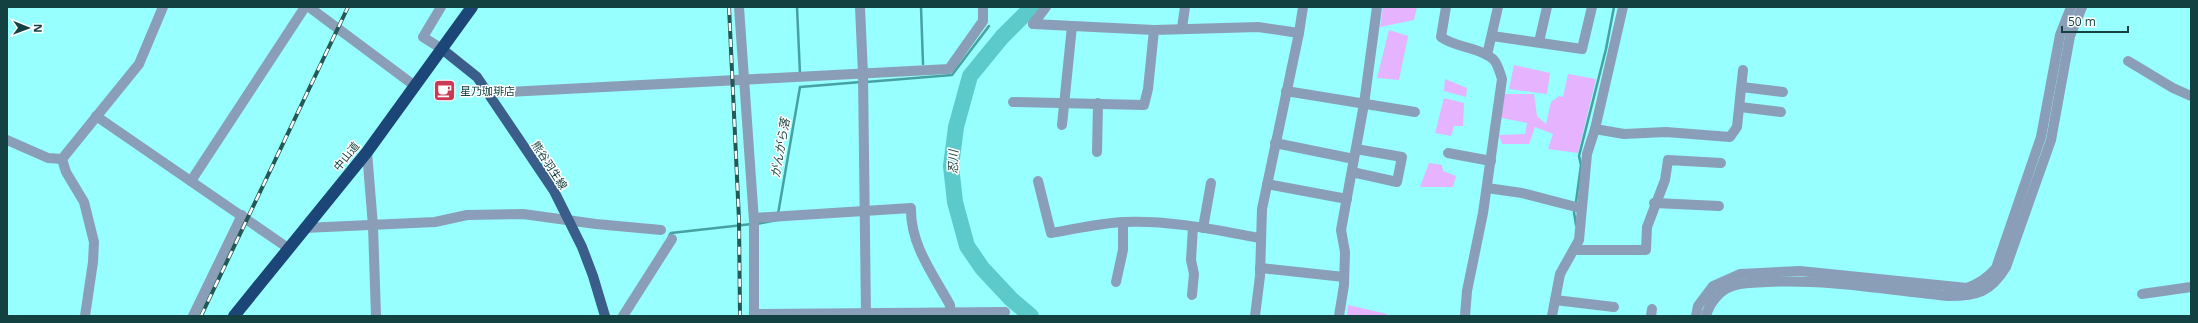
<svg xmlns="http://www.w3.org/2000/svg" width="2198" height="323" font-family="'Open Sans','Noto Sans JP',sans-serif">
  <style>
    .green { fill: #e6b3fe }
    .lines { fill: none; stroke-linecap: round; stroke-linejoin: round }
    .stream { stroke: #46a1a1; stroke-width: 2.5 }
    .river { stroke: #5ccaca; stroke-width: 16 }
    .minor { stroke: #8a9eb7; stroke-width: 10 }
    .major { stroke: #3a5d89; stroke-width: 10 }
    .highway { stroke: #1c4678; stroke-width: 12 }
    .rail-casing { stroke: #235857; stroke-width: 4 }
    .rail { stroke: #fff; stroke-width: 2.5; stroke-dasharray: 8; stroke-linecap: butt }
    .labels { text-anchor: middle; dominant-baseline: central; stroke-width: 3; stroke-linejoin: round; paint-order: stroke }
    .poi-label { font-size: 11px; fill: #134141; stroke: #fff; text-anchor: start }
    .street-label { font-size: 11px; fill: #134141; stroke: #fff }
    .water-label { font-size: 12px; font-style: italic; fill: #274948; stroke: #fff }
  </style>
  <rect width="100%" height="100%" fill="#97fffe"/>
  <g class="green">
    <path d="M1383,7H1417L1414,20L1380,27Z"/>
    <path d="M1389,30L1408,36L1399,80L1377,78Z"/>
    <path d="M1514,65L1550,73L1547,94L1509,89Z"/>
    <path d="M1568,74L1596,79L1578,153L1548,149L1553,134L1535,127L1529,144H1502L1499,135L1525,134L1527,123L1502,118L1500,94H1534L1537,116L1546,124L1551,102L1559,96L1563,97Z"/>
    <path d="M1445,79L1467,88L1466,97L1444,91Z"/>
    <path d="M1444,98L1464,103L1463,126H1454L1451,136L1435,133Z"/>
    <path d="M1429,163L1442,165L1443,171L1456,176L1453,187H1420Z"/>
    <path d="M1348,305L1387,314V316H1347Z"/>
  </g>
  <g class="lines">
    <g class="stream">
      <path d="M797,7L800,74"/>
      <path d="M921,7L923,64"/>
      <path d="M1002,36V37"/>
      <path d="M866,82L952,75L989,26"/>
      <path d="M1576,202L1581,165L1579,156L1606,49L1614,7"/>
      <path d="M1574,212L1576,225"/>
      <path d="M778,214L800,87L861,82"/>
      <path d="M757,224L777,220"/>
      <path d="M669,236L671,233L752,224"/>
    </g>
    <path class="river" d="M1031,316L1011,299L982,268L967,246L955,202L951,166L956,127L970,76L1002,37L1032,7"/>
    <g class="minor">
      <path d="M309,7L415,86"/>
      <path d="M441,7L423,37L442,49"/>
      <path d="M739,7L754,221V316"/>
      <path d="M860,7L863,74L866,316"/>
      <path d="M1446,7L1441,37C1456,48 1479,47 1493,59C1498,64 1500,73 1502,79L1483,213L1467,291L1465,316"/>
      <path d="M1033,24L1154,30"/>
      <path d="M1033,24L1046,7"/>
      <path d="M1182,28L1185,7"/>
      <path d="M1492,36L1582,49L1592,7"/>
      <path d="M1539,42L1547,7"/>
      <path d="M1487,55L1498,7"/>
      <path d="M2128,61L2173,88L2191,96"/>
      <path d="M1742,87L1783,92"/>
      <path d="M1286,91L1415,112"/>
      <path d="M488,93L949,69L983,21V7"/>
      <path d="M1013,102L1144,105L1148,89L1154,30L1258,27L1299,33"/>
      <path d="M1740,107L1781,112"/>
      <path d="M96,116L288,248"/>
      <path d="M1062,125L1072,26"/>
      <path d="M1595,129L1624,134L1666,132L1730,137L1737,127L1743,70"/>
      <path d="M7,140L48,158L62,159"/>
      <path d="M1275,143L1354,159"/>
      <path d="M367,152L373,226L376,316"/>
      <path d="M1097,152L1098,103"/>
      <path d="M1448,153L1491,161"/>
      <path d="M62,159L139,64L163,7"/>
      <path d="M62,159L66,172L84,202L94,242L93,262L85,316"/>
      <path d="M1352,172L1397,182L1402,157L1356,149"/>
      <path d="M191,181L305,7"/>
      <path d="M1038,181L1051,233C1075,229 1100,223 1124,222C1170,220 1216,230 1260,238"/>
      <path d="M1267,184L1347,199"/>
      <path d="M1487,188L1522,193L1580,208"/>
      <path d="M1654,203L1719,206"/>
      <path d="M754,218L911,208C910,244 933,274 950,305L951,316"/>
      <path d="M304,228L435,222L467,215L523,214L596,224L661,230"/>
      <path d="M1203,228L1211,183"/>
      <path d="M1574,250H1646L1647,227L1665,180L1668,160L1721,163"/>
      <path d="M1260,268L1344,277"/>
      <path d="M1116,282L1123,250V222"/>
      <path d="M2142,294L2191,287"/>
      <path d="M1192,295L1194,274L1191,260L1193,227"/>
      <path d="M1555,300L1614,307"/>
      <path d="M754,314L1005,312"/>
      <path d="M193,316L242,215"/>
      <path d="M623,316L672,239"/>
      <path d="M1255,316L1260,276L1262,209L1299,33L1303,7"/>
      <path d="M1339,316L1344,285L1345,252L1341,230L1364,104L1377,7"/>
      <path d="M1552,316L1560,274L1579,240L1587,154L1595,129L1623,7"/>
      <path d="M1651,316L1652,309"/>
      <path d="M1696,316L1698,306L1713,286L1740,274L1800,271L1967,288C1980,283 1987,278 1996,268L2041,137L2060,35L2071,7"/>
      <path d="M1706,316C1709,304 1719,291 1730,287C1741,282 1755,283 1767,282C1827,279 1889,290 1949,296C1977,296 1991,292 2006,267L2051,140L2070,36L2082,7"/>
    </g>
    <path class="major" d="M442,49L477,77L554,191L582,247L593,276L605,316"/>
    <path class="highway" d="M234,316L367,152L472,7"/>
    <defs>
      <g id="rail">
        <path d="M729,7L739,220L740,316"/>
        <path d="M201,316L348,7"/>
      </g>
    </defs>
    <use href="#rail" class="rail-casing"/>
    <use href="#rail" class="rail"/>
  </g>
  <defs>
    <symbol id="cafe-square" viewBox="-11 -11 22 22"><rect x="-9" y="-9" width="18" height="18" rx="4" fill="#ca3a54" stroke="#fff"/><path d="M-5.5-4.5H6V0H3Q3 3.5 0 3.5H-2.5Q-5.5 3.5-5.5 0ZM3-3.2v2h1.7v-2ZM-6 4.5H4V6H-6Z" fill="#fff"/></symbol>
  </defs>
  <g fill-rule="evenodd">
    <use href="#cafe-square" x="432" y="78" width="25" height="25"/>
  </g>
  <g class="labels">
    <g class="poi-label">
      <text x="460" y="90">星乃珈琲店</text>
    </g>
    <g class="street-label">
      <text transform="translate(346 156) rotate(-51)">中山道</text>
      <text transform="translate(550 165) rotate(57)">熊谷羽生線</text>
    </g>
    <g class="water-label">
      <text transform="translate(780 148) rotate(-80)">がんがら落</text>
      <text transform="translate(953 162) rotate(-89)">忍川</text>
    </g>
  </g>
  <rect width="2198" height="323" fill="none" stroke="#134141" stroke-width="16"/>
  <g transform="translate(28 28) rotate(91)" stroke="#ffffff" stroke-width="3" paint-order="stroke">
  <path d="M0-3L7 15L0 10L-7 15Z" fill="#134141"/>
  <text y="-6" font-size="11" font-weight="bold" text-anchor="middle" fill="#134141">N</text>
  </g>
  <path d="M2062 26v6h66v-6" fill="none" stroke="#134141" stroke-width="2"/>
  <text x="2068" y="26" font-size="12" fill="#134141" stroke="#ffffff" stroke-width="3" paint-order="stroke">50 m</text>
</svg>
